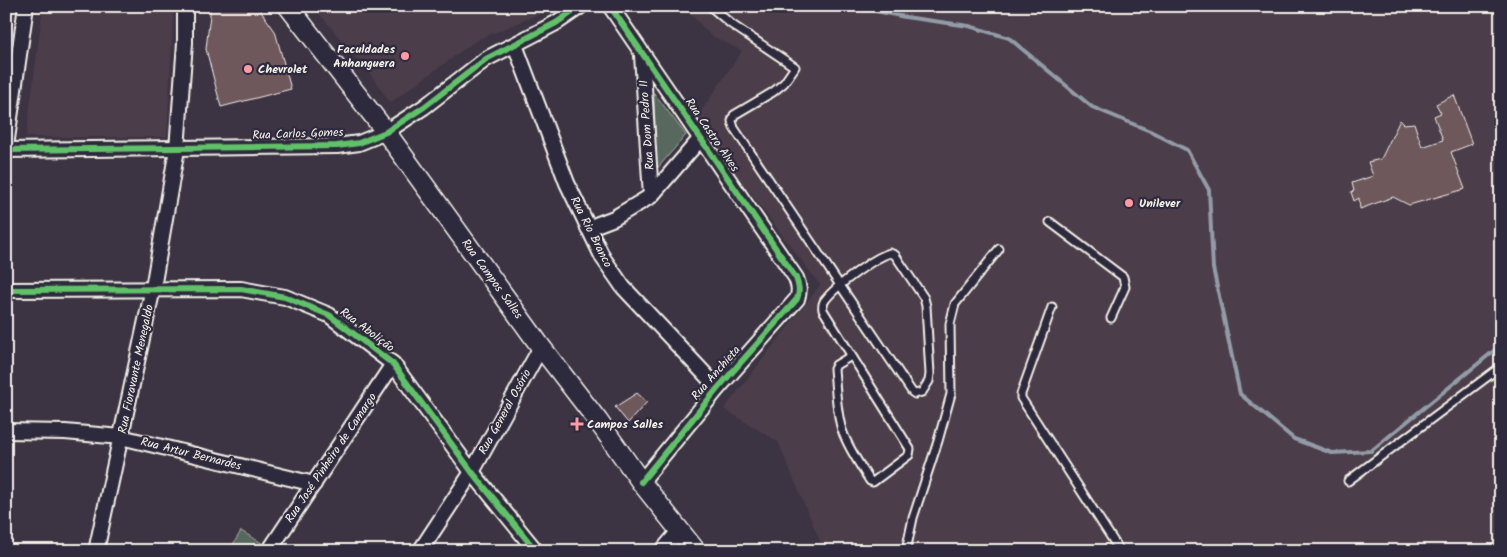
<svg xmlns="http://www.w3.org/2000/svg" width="1507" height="557" font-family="Kalam,sans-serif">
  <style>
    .built { fill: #4b3e4a }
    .green { fill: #58675e; stroke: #a6aca3 }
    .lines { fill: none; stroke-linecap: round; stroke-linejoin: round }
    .stream { stroke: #929ca7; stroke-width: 4 }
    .building { fill: #6e595c; stroke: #f4f1e8 }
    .service-casing { stroke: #f4f1e8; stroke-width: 11 }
    .minor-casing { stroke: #f4f1e8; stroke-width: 18 }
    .secondary-casing { stroke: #f4f1e8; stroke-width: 22 }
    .service { stroke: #2f2a3d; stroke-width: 7 }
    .minor { stroke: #2f2a3d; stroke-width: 14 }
    .secondary { stroke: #2f2a3d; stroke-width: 19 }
    .cycleway-casing { stroke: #2f2a3d; stroke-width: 9 }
    .cycleway { stroke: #61c268; stroke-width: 6 }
    .poi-dot { fill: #ff9aa2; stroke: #2f2a3d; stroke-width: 2 }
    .labels { text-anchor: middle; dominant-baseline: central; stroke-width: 4.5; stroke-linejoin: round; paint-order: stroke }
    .poi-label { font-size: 12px; font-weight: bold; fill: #f4f1e8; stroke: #2f2a3d; text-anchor: start }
    .street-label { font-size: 12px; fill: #f4f1e8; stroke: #2f2a3d }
  </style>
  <rect width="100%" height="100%" fill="#3c3343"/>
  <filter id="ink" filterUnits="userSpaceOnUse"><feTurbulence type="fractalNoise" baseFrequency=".02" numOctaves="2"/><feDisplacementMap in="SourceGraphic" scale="10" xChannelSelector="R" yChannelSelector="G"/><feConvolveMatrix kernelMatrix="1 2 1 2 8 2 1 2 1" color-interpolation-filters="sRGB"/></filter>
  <g filter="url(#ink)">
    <g class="built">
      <path d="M43,6H174L167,137H26Z"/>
      <path d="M313,6H561L532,17L477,40L390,103L373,78Z"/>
      <path d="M683,6H1501V551H824L778,442L724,409L820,285L695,120L742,51L710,35Z"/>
    </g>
    <g class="green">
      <path d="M654,93L686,135L656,170Z"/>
      <path d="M241,531L262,543L257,551H229Z"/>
    </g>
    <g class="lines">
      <path class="stream" d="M852,6L905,17L969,26L1009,38L1092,107L1150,131L1187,150L1209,190L1213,268L1240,394L1294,439L1332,453L1371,451L1501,345"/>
    </g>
    <g class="building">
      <path d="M211,6H257L275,31L291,89L221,107L206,49Z"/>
      <path d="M1454,95L1472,144L1451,152L1465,189L1409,205L1393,197L1360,209L1359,198L1354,201L1351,192L1354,191L1352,183L1373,176L1368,162L1381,159L1400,120L1404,124L1414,123L1422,147L1443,140L1434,116L1441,113L1436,104Z"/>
      <path d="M637,393L647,402L628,423L615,407Z"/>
    </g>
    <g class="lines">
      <defs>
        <g id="service">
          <path d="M710,6L731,24L795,67L784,83L773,92L734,115L732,121L734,128L912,392L915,394L922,392L929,381L930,374L926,306L924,298L895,255L890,253C875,257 836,286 826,299C823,302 822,305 823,310L910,449L909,455L873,482L870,481C860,465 848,448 842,430C836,411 836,389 834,369L836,365L851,356"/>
          <path d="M1050,222L1123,277L1125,287L1111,318"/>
          <path d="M1052,307L1021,394V398L1120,551"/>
          <path d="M1348,481L1499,368"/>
          <path d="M906,551L913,518L938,441L951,394L950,324L955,304L999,249"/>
        </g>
        <g id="minor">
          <path d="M610,6L796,278C799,286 800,291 797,299L718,388L641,482"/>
          <path d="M515,45L567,183L603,258L623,287L718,388"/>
          <path d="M642,55L651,196"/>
          <path d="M6,146L26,6"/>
          <path d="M6,150L337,146L359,143L386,132L424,107L486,59L556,23L581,6"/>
          <path d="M588,228L614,218L651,196L701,138"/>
          <path d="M6,290L241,289L285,297L329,315L393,364L472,472L536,551"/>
          <path d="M6,431L65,432L121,437L314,484"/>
          <path d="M96,551L153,288L177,149L185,43V6"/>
          <path d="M269,551L393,364"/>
          <path d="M420,551L472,472L541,347"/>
          <path d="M662,551L679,531"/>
        </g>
        <path id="secondary" d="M288,6L386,132L541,347L598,421L641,482L696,551"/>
      </defs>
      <use href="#service" class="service-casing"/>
      <use href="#minor" class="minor-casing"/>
      <use href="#secondary" class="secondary-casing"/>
      <use href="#service" class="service"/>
      <use href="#minor" class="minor"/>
      <use href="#secondary" class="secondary"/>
      <defs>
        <g id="cycleway">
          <path d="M610,6L796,278C799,286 800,291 797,299L718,388L641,482"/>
          <path d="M6,150L337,146L359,143L386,132L424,107L486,59L556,23L581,6"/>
          <path d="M6,290L241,289L285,297L329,315L393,364L472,472L536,551"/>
        </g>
      </defs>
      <use href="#cycleway" class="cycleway-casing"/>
      <use href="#cycleway" class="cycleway"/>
    </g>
  </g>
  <g class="poi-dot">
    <circle cx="405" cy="56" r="5"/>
    <circle cx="248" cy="69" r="5"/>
    <circle cx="1129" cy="203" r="5"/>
    <path d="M574.5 416.5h5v5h5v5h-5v5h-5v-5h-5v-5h5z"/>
  </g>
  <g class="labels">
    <g class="poi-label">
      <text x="395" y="49" text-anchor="end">Faculdades<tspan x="395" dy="14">Anhanguera</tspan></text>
      <text x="258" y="69">Chevrolet</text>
      <text x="1139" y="203">Unilever</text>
      <text x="587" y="424">Campos Salles</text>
    </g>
    <g class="street-label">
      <text transform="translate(647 125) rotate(-94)">Rua Dom Pedro II</text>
      <text transform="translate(298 134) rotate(-2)">Rua Carlos Gomes</text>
      <text transform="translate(712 135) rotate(56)">Rua Castro Alves</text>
      <text transform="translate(591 232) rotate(63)">Rua Rio Branco</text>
      <text transform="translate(492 279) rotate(54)">Rua Campos Salles</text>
      <text transform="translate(367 330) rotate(37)">Rua Abolição</text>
      <text transform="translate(136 369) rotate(-78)">Rua Fioravante Menegaldo</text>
      <text transform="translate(716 373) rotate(-49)">Rua Anchieta</text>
      <text transform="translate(505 412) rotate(-61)">Rua General Osório</text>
      <text transform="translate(191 454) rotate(14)">Rua Artur Bernardes</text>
      <text transform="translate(331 458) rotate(-56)">Rua José Pinheiro de Camargo</text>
    </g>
  </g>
  <rect width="1507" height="557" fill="none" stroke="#2f2a3d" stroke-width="25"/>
  <rect x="12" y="12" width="1482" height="532" fill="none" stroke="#f4f1e8" stroke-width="2" filter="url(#ink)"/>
</svg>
